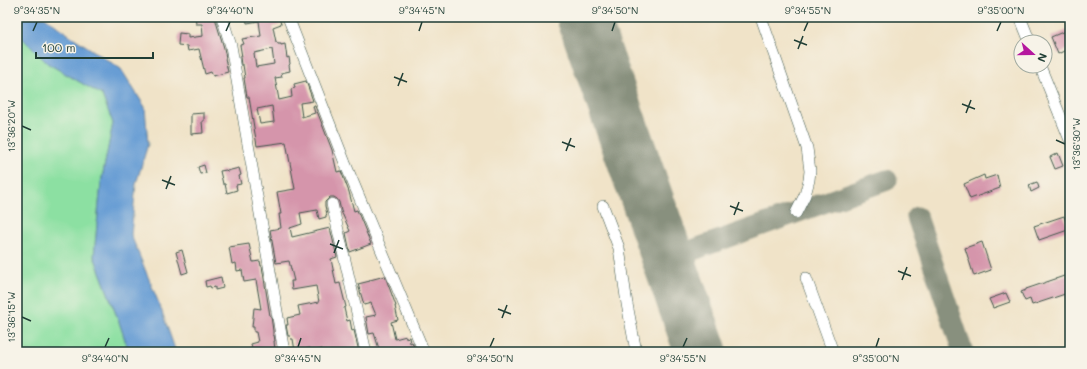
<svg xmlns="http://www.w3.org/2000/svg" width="1087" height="369" font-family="Mali,sans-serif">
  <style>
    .green { fill: #8ce0a2; stroke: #568e6b }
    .water { fill: #689dd4; stroke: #446d84 }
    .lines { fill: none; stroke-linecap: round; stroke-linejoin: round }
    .taxiway { stroke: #88907e; stroke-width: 21 }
    .runway { stroke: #88907e; stroke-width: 53 }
    .building { fill: #d595ab; fill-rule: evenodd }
    .minor-casing { stroke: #3e564a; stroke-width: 12 }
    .minor { stroke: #fff; stroke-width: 11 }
    .ticks { fill: none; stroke: #1f3d34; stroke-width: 1.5 }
    .neatline { fill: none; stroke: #1f3d34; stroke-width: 1.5 }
    .ticks-label { font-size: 10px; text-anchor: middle; fill: #1f3d34 }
  </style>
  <rect width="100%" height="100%" fill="#f7f3e8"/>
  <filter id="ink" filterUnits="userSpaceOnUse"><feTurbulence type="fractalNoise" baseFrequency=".025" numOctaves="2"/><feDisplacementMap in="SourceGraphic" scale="8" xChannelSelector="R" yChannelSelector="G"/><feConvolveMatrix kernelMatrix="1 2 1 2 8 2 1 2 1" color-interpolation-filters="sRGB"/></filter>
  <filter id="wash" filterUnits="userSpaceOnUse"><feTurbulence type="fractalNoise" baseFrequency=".012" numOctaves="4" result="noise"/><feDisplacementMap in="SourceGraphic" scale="16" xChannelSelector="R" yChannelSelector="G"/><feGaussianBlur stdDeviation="0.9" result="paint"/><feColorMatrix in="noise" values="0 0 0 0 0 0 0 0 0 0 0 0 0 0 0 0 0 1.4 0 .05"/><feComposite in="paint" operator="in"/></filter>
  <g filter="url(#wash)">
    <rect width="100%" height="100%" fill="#f0e3c8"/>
    <path class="green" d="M17,33L47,63L102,95L113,123L101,183L94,256L119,322L129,352H17Z"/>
    <path class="water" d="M17,17H45L62,30L121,69L145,107L148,144L136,184L131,235L160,306L176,352H129L119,322L94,256L101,183L113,123L102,95L47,63L17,33Z"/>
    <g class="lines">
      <g class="taxiway">
        <path d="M917,217L963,352"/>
        <path d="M668,259L887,180"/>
      </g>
      <path class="runway" d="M583,17L701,352"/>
    </g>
    <g id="blocks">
      <g class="building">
        <path d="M195,17H215L217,25L224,48L226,58H225L228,72L213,76L211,72L205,74L199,49L188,51L187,46L178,45L179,33L188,34V38L203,36L202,24H196Z"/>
        <path d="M246,17H279L281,24L273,27L276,42H277L278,44H281V45L285,44L287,58L289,57L290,64L289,65L290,71L281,73L282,77L275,78L279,100L292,97L291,89L295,88L294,84L306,81L313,101L300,103L302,117L315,113L313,106H315L332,150L337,172L341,171L349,192L354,211L357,210L371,244L350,252L346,233L350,231L341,211L339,202L337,199L334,197H330L325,202V206L327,214L326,215V217L319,219L317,210L300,213L302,224L290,228L292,237L330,228L337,257L331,259L336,284L340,283L346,307L344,308L347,321L350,320L352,331L354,330L359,352H322V349L311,352L310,348L295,351L293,339H291L290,336H288L286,325H288L287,318L300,315L298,306L319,302L316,286L292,290L291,281H294L289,261L276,263L270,230L281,228L279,214H281L277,192L295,189L286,142L257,146L249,97H247L244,78H245L243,65H241L240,57H242L240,45L244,44L242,39L261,36L259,21L247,23ZM272,49L274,64L256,67L254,53ZM272,106L274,122L260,124L257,109Z"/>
        <path d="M1070,29V48L1058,54L1051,37Z"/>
        <path d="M204,113V121H202L203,133L191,134V114Z"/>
        <path d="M1058,153L1063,166L1055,169L1050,157Z"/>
        <path d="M204,165L206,173L200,174L198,167Z"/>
        <path d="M239,168L241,175L239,176L241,184L236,185L237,190L227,193L225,184H223L220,171L226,170L227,171Z"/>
        <path d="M984,175L985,179L997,175L1000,188L970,199L964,184Z"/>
        <path d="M1037,182L1039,188L1031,192L1029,185Z"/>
        <path d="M1064,216L1068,230L1039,240L1034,226Z"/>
        <path d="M982,242L991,270L974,276L965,248Z"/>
        <path d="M249,244L253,262L260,261L261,266H262L270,316H271L273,331V335H274L275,341H274L275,350L261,352H253L251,344L258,342L256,332H254V327H252L254,308L261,309L256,280L244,282L242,270L237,271L236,263L232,264L229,247Z"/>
        <path d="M182,250L188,272L182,274L176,252Z"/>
        <path d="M1070,274V307H1069L1065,294L1032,305L1030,299L1025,301L1021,292L1026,290V289Z"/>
        <path d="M385,276L396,306H395L398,320L391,322L395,339L406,336V338L409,337L410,343L412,342L416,352H395V349L380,352L374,333L369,334L366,317L376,315L371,303L364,305L358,284L370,281V280Z"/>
        <path d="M221,277L223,288L215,290V287L211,288L210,286L206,287L205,281Z"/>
        <path d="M1006,293L1010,302L993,308L989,299Z"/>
      </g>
    </g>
  </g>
  <g filter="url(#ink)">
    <use href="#blocks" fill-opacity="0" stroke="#3e564a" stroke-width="1"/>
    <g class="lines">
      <defs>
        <g id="minor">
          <path d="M222,17L231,46L284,352"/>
          <path d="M288,17L345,163L424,352"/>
          <path d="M761,17L807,148L810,171L809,180L805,195L796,213"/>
          <path d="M1020,17L1030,42"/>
          <path d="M1040,66L1070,140"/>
          <path d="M332,204L366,352"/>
          <path d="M603,206L619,248L627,304L635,346L637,352"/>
          <path d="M806,278L833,352"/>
        </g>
      </defs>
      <use href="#minor" class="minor-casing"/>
      <use href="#minor" class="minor"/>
    </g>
  </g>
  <path class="ticks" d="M33,31L37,22M226,31L230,22M419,31L422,22M612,31L615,22M804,31L808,22M997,31L1001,22M794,40L807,45M798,49L803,36M394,77L407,82M398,86L403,73M962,104L975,109M966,113L971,100M22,126L31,130M1056,140L1065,144M562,142L575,147M566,151L571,138M162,180L175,185M166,189L171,176M730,206L743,211M734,215L739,202M330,244L343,249M334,253L339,240M898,271L911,276M902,280L907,267M498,309L511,314M22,317L31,321M502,318L507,305M105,347L109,338M298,347L301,338M490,347L494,338M683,347L687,338M876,347L879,338"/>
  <rect width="1087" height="369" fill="none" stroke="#f7f3e8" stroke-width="44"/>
  <g transform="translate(1033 54) rotate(111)"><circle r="19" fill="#f7f3e8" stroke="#a1aaa0"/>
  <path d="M0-3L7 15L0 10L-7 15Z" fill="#b5179e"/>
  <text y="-6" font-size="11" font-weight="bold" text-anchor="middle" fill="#1f3d34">N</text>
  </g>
  <path d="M36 52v6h117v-6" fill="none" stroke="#1f3d34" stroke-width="2"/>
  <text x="42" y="52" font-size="12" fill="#1f3d34" stroke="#f7f3e8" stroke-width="3" paint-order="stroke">100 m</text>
  <rect x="22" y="22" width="1043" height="325" class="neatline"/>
  <g class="ticks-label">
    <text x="37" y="14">9°34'35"N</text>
    <text x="230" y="14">9°34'40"N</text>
    <text x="422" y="14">9°34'45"N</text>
    <text x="615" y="14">9°34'50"N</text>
    <text x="808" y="14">9°34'55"N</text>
    <text x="1001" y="14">9°35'00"N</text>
    <text transform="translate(11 126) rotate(-90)" y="4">13°36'20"W</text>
    <text transform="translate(1076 144) rotate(-90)" y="4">13°36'30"W</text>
    <text transform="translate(11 317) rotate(-90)" y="4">13°36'15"W</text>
    <text x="105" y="362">9°34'40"N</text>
    <text x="298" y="362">9°34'45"N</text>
    <text x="490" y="362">9°34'50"N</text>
    <text x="683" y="362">9°34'55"N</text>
    <text x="876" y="362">9°35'00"N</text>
  </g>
</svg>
